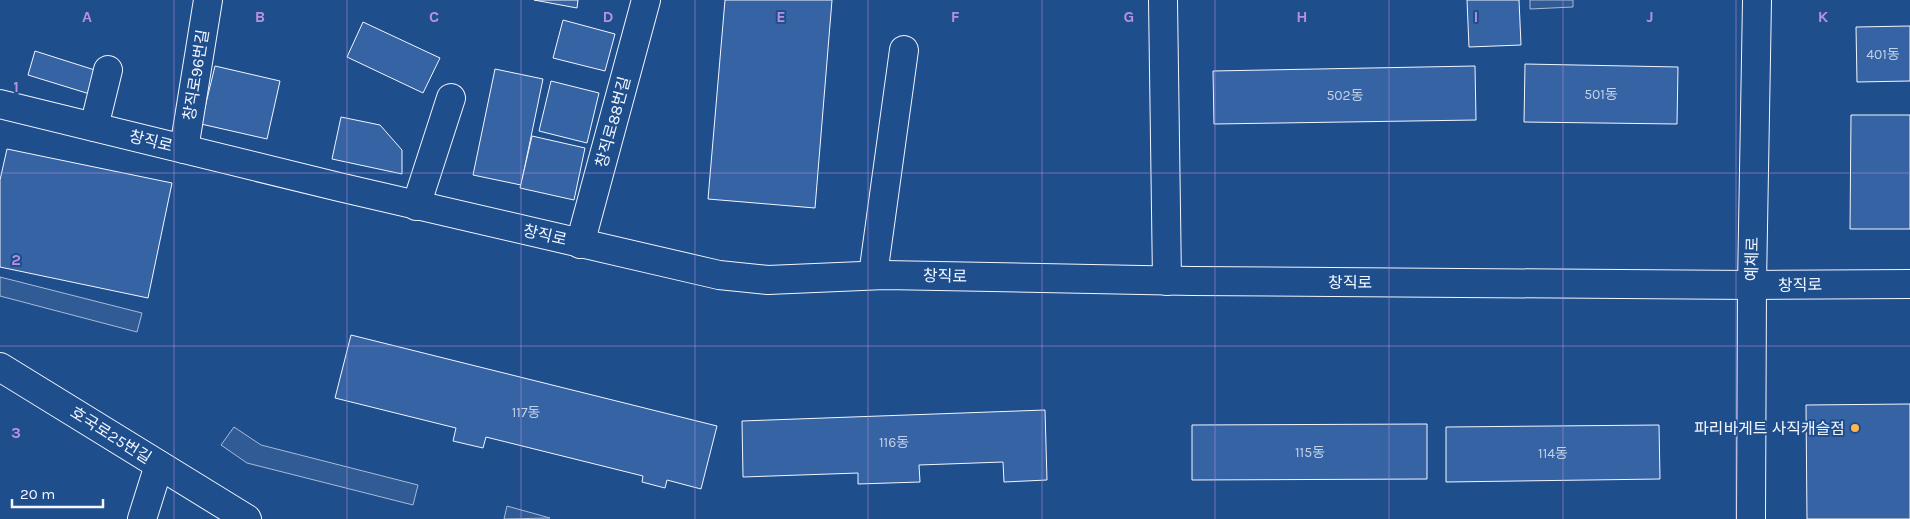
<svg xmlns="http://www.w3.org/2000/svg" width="1910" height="519" font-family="Karla,'Noto Sans KR',sans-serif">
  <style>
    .parking { fill: #305b95; stroke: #a8bbd7 }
    .building { fill: #3563a3; stroke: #f2f6ff }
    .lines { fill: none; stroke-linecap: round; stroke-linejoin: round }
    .minor-casing { stroke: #f2f6ff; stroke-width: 30 }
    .minor { stroke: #1f4e8c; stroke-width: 28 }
    .grid { fill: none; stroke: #b691df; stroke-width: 1; stroke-opacity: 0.55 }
    .poi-dot { fill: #ffb74d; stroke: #1f4e8c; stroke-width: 2 }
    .labels { text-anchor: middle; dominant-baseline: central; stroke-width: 4; stroke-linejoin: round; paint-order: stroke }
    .number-label { font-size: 14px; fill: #c3d1e8 }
    .street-label { font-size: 16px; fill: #f2f6ff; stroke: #1f4e8c }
    .poi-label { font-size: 16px; fill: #f2f6ff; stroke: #1f4e8c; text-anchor: end }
    .grid-label { font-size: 16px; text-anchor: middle; font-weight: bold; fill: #b691df; stroke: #1f4e8c; stroke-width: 4; stroke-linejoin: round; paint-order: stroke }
  </style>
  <rect width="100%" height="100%" fill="#1f4e8c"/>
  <g class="parking">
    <path d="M1530,0H1573V7L1530,9Z"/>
    <path d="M0,277L142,313L137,332L0,296Z"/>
    <path d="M234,427L261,445L418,485L413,505L247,463L221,445Z"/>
    <path d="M507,506L550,518L504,519Z"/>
  </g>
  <g class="building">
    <path d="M534,0H578L577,8Z"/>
    <path d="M725,0H832L815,208L708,199Z"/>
    <path d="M1467,0H1519L1521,45L1469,47Z"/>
    <path d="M563,20L615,34L605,71L553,58Z"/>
    <path d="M363,22L440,58L423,93L347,57Z"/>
    <path d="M1910,26V81L1857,82L1856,27Z"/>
    <path d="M35,51L101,72L93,95L28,75Z"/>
    <path d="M1525,64L1678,67L1677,124L1524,122Z"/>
    <path d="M215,66L280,81L267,139L201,124Z"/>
    <path d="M1475,66L1476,120L1214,124L1213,71Z"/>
    <path d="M495,69L543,79L521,185L473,175Z"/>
    <path d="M551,81L599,93L587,143L539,131Z"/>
    <path d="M1851,115H1910V229H1850Z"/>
    <path d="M341,117L380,125L402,150V174L332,159Z"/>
    <path d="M532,136L585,148L574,200L520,188Z"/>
    <path d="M7,149L172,183L148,298L0,267V180Z"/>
    <path d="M351,335L717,426L701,489L667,480L665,488L642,482L643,476L486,437L483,448L453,441L456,428L335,398Z"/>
    <path d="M1910,404V519H1807L1806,405Z"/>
    <path d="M1045,410L1047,480L1004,482L1003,462L919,465L920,482L858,484V473L743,477L742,421Z"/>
    <path d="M1427,424V479L1192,480V425Z"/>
    <path d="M1659,425L1660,479L1446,482V427Z"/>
  </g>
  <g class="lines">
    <defs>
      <g id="minor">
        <path d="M1163,0L1167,281"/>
        <path d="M0,104L339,187L719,275L768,280L885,275L1192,281L1752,285L1910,284"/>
        <path d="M94,127L108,70"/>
        <path d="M184,149L208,0"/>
        <path d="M416,206L451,98"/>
        <path d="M580,244L646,0"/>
        <path d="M873,275L904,50"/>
        <path d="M0,367L247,519"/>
        <path d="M142,519L159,465"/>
        <path d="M1751,519L1752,285L1757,0"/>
      </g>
    </defs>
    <use href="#minor" class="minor-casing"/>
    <use href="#minor" class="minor"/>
  </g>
  <path class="grid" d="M174,0V519M347,0V519M521,0V519M695,0V519M868,0V519M1042,0V519M1215,0V519M1389,0V519M1563,0V519M1736,0V519M0,173H1910M0,346H1910"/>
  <circle class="poi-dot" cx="1855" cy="428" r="5"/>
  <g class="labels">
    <g class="number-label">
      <text x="1883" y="54">401동</text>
      <text x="1601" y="94">501동</text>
      <text x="1345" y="95">502동</text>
      <text x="526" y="412">117동</text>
      <text x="894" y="442">116동</text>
      <text x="1310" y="452">115동</text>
      <text x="1553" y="453">114동</text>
    </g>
    <g class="street-label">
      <text transform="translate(196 75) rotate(-81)">창직로96번길</text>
      <text transform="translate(613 122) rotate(-75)">창직로88번길</text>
      <text transform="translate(151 141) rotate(14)">창직로</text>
      <text transform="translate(545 235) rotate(13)">창직로</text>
      <text transform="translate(1752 259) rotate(-89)">예체로</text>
      <text transform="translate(945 276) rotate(1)">창직로</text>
      <text x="1350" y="282">창직로</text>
      <text transform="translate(1800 285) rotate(-1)">창직로</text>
      <text transform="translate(111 435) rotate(32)">호국로25번길</text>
    </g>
    <g class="poi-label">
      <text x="1845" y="428">파리바게트 사직캐슬점</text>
    </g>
  </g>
  <g class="grid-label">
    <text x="87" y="22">A</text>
    <text x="260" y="22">B</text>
    <text x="434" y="22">C</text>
    <text x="608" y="22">D</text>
    <text x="781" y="22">E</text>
    <text x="955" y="22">F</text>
    <text x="1129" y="22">G</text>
    <text x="1302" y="22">H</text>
    <text x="1476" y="22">I</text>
    <text x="1650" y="22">J</text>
    <text x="1823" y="22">K</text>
    <text x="16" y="92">1</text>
    <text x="16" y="265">2</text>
    <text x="16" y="438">3</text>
  </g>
  <path d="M12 499v8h91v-8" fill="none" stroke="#f2f6ff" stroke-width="2.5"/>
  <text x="20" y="499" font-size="15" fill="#f2f6ff" stroke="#1f4e8c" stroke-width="4" paint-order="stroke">20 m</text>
</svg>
